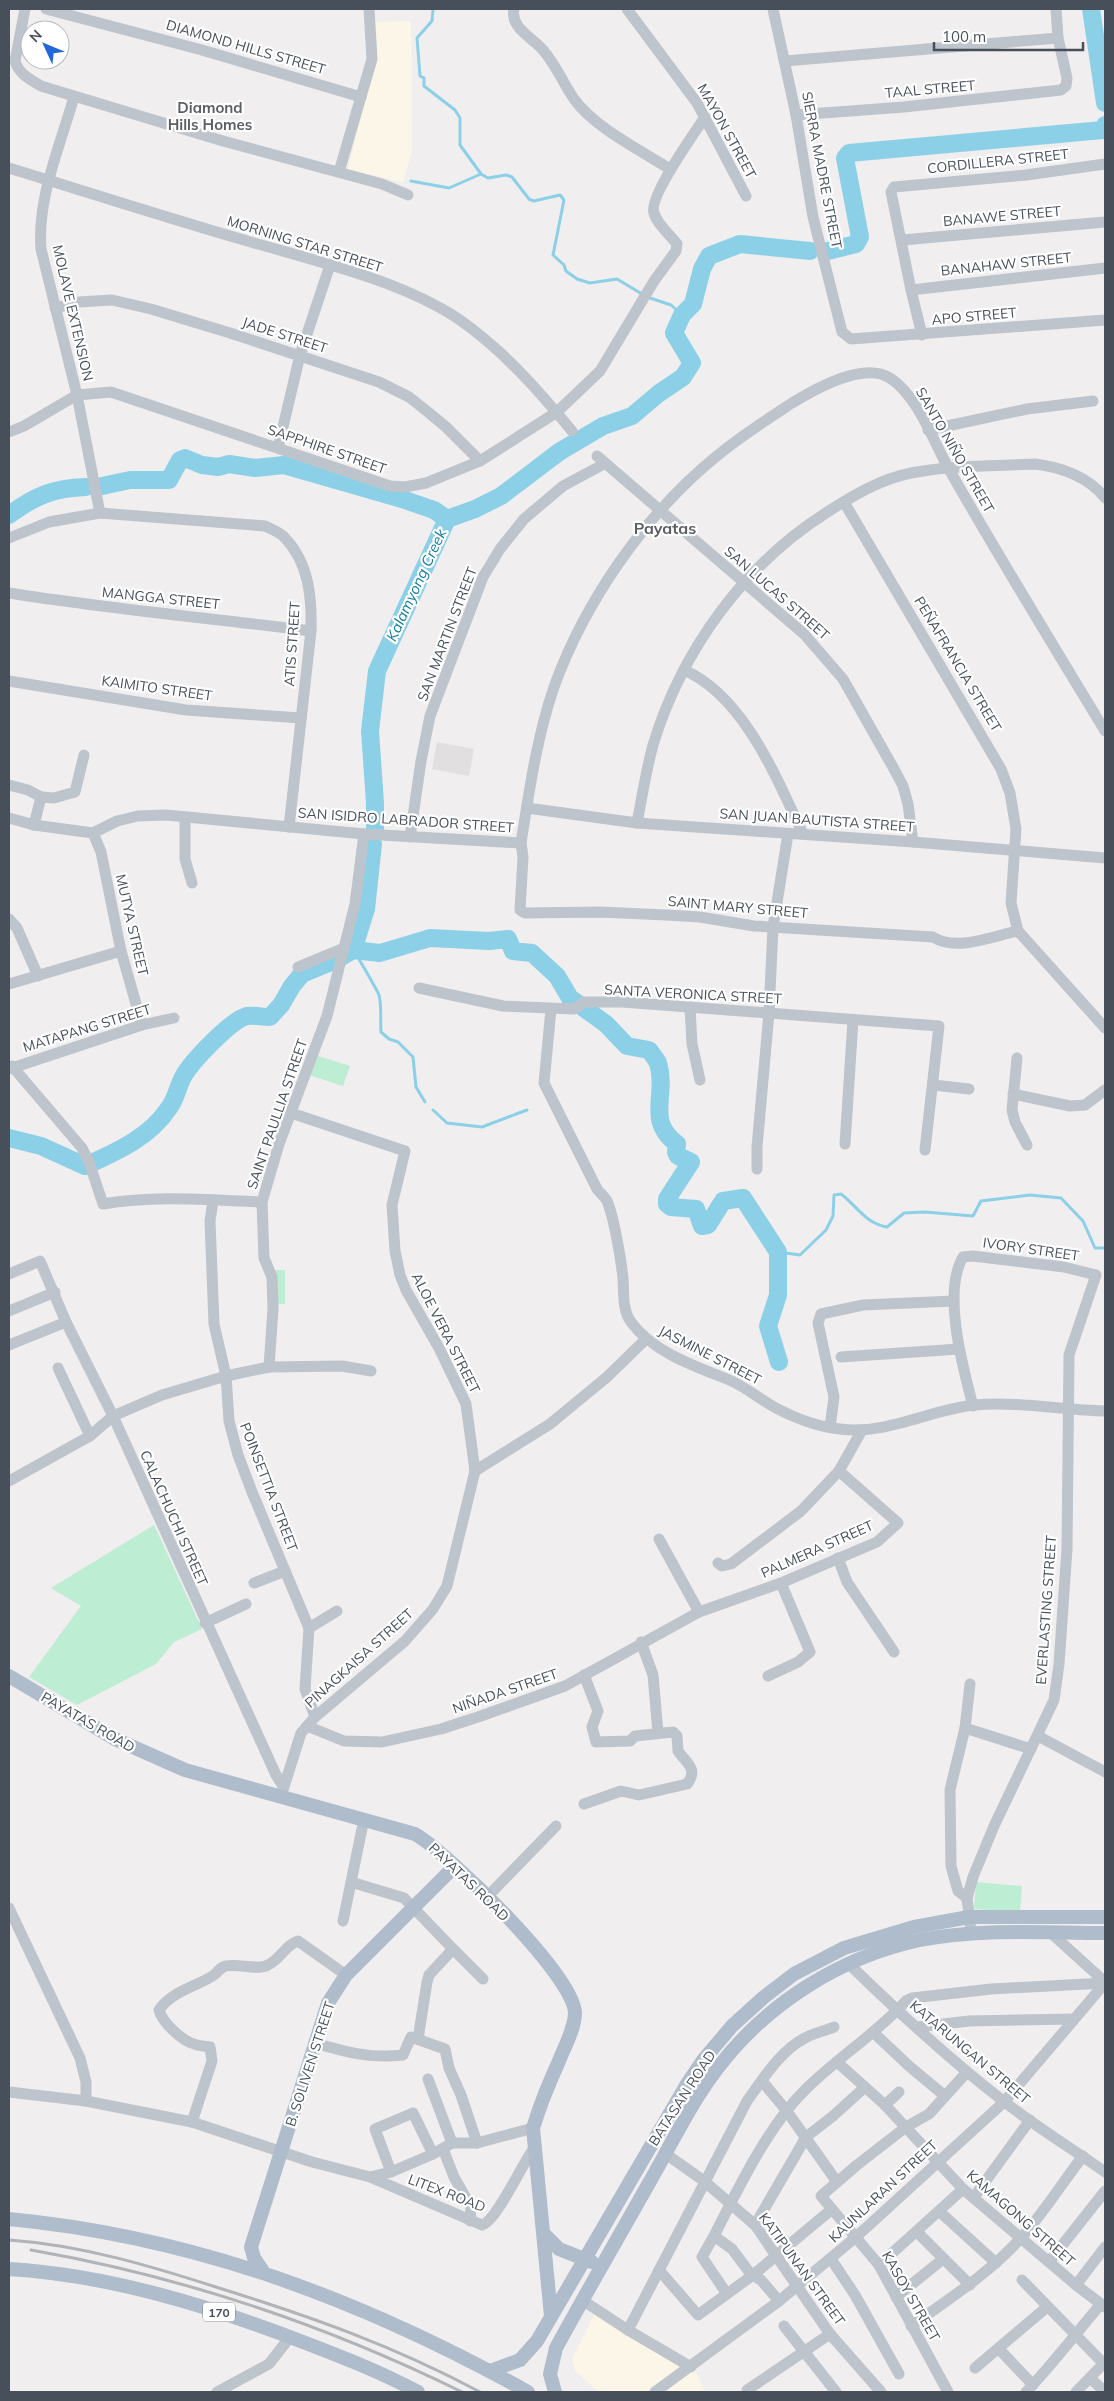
<svg xmlns="http://www.w3.org/2000/svg" width="1114" height="2401" font-family="Mulish,sans-serif">
  <style>
    .commercial { fill: #fbf6e7 }
    .education { fill: #e1dfdf }
    .green { fill: #bdedd2 }
    .lines { fill: none; stroke-linecap: round; stroke-linejoin: round }
    .stream { stroke: #8cd0e8; stroke-width: 3 }
    .river { stroke: #8cd0e8; stroke-width: 18 }
    .minor { stroke: #bdc4cc; stroke-width: 11 }
    .major { stroke: #aebccc; stroke-width: 14 }
    .rail { stroke: #b0b3b8; stroke-width: 3 }
    .labels { text-anchor: middle; dominant-baseline: central; stroke-width: 4.5; stroke-linejoin: round; paint-order: stroke }
    .shield { fill: #fff; stroke: #7e848c; stroke-width: 1 }
    .shield-label { font-size: 12px; font-weight: bold; fill: #47505a }
    .street-label { font-size: 14px; fill: #47505a; stroke: #fff }
    .neighbourhood-label { font-size: 15px; font-weight: bold; fill: #5b5e62; stroke: #fff }
    .water-label { font-size: 15px; font-style: italic; fill: #127ca2; stroke: #fff }
    .quarter-label { font-size: 16px; font-weight: bold; fill: #5b5e62; stroke: #fff }
  </style>
  <rect width="100%" height="100%" fill="#f0eeee"/>
  <g class="commercial">
    <path d="M411,21L412,151L403,183L348,169L377,45L371,22Z"/>
    <path d="M599,2305L692,2362L705,2392H599L575,2371L572,2359Z"/>
  </g>
  <path class="education" d="M437,742L474,749L469,776L432,769Z"/>
  <g class="green">
    <path d="M315,1055L350,1066L343,1086L309,1075Z"/>
    <rect x="271" y="1270" width="14" height="34"/>
    <path d="M154,1525L202,1629L174,1642L156,1664L77,1705L29,1677L81,1606L51,1588Z"/>
    <path d="M976,1882L1022,1886L1020,1912L974,1909Z"/>
  </g>
  <g class="lines">
    <g class="stream">
      <path d="M433,9L432,21L417,38L420,76L424,78V86L455,110L460,118V145L481,174L488,178L506,175L512,177L529,199L534,201L560,195L564,200L553,255L564,265L566,271L577,279L590,283L617,279L647,297L671,305L682,315"/>
      <path d="M411,181L449,188L481,174"/>
      <path d="M353,950C357,955 377,990 379,995C382,1006 380,1021 381,1032L389,1039L398,1042L413,1057L416,1087L425,1102"/>
      <path d="M433,1110L447,1123L482,1127L527,1110"/>
      <path d="M778,1252L800,1255L826,1230L833,1216L834,1195L841,1194C858,1207 865,1223 887,1227L904,1213L925,1212L973,1216L981,1201L1030,1195L1061,1198L1083,1221L1095,1248H1105"/>
    </g>
    <g class="river">
      <path d="M1091,9L1105,103"/>
      <path d="M828,251L856,244L860,237L845,158L849,153L1103,130L1105,125"/>
      <path d="M102,486L130,480H169L180,460L185,458L202,465L218,467L229,464L255,468L284,465L399,498L434,510L447,519"/>
      <path d="M9,515C35,496 53,488 86,487"/>
      <path d="M375,828V803L370,731L377,671L447,519L475,509L501,496L559,452L603,426L632,416L658,394L683,377L692,363L674,333L682,315L693,304L702,269L709,256L740,244L810,251"/>
      <path d="M353,950L380,953L430,938L489,941L508,939L513,951L532,953L557,976L570,998L606,1024L627,1046L649,1050C652,1054 656,1059 658,1063C668,1095 645,1120 677,1144L676,1152L678,1156L691,1162L667,1199V1204L671,1207L696,1209L702,1226L708,1225L723,1201L743,1198L778,1252V1295L768,1326L779,1362"/>
      <path d="M9,1138L41,1146L85,1166C116,1152 149,1138 169,1108C176,1099 178,1086 183,1077C191,1062 231,1020 247,1016C253,1015 263,1017 270,1017L281,1005L292,986L302,974L336,960L353,950L366,909L373,844"/>
    </g>
    <g class="minor">
      <path d="M25,9L15,61C19,74 29,79 41,86L223,141L382,184L408,195"/>
      <path d="M46,9L202,50L361,97"/>
      <path d="M514,9C510,28 532,37 543,50C556,65 563,83 574,99C595,128 640,150 670,169"/>
      <path d="M627,9L697,103L746,196"/>
      <path d="M773,9L796,115L813,217L842,332L851,339L1105,320"/>
      <path d="M785,61L1058,38"/>
      <path d="M74,97C60,146 37,198 41,249L77,395L100,513"/>
      <path d="M796,115L904,107L1061,90L1066,86L1067,78L1058,38L1056,9"/>
      <path d="M9,168C87,192 165,217 244,240C312,260 401,280 460,320C504,351 538,390 572,431"/>
      <path d="M339,172L372,59L369,9"/>
      <path d="M902,240L1105,222"/>
      <path d="M911,290L1105,268"/>
      <path d="M55,308L79,302L112,300L151,309L230,333L379,382L409,397L428,412L446,427L480,461"/>
      <path d="M922,335L911,290L891,192L894,187L1026,175L1105,164"/>
      <path d="M928,430L1027,409L1093,401"/>
      <path d="M9,432L24,426L77,395L111,392L390,486L405,487L426,483L480,461L557,412L600,371L654,281L676,251L677,244C670,235 657,224 654,213C648,198 695,132 705,117"/>
      <path d="M278,448L300,355L330,265"/>
      <path d="M597,456L804,634L843,679L894,769L903,786L908,804L913,842"/>
      <path d="M844,502L1001,769L1010,793L1016,829L1011,903L1018,931L1105,1028"/>
      <path d="M9,538L49,522L100,513L265,526C271,529 280,532 285,538C309,563 312,598 311,631L289,827"/>
      <path d="M9,593C109,609 210,618 311,631"/>
      <path d="M684,670C744,696 777,779 803,834"/>
      <path d="M9,681L186,710L301,718"/>
      <path d="M9,785L28,790L41,797L34,825"/>
      <path d="M41,797L54,798L75,792L84,755"/>
      <path d="M527,808L637,823L913,842L1105,858"/>
      <path d="M185,817V859L192,883"/>
      <path d="M9,818L34,825L93,833L117,821L138,816L166,815L364,834L521,843"/>
      <path d="M637,823C642,797 646,771 653,745C682,650 744,564 829,511C854,495 881,479 911,473C951,465 994,466 1035,464C1061,467 1089,477 1105,498"/>
      <path d="M93,833L101,852L121,951L142,1025"/>
      <path d="M410,837L421,761L430,716L483,577L500,549L524,519L563,486L604,464"/>
      <path d="M9,919L17,928L38,976"/>
      <path d="M1018,931C993,936 956,952 933,937L754,926L700,917L666,915L600,912L525,913L520,910L523,857L521,843C529,792 537,736 554,687C585,601 646,513 718,455C741,436 766,420 792,403C815,389 863,361 890,378C918,396 934,443 950,471C1000,559 1053,645 1105,731"/>
      <path d="M298,967L344,948"/>
      <path d="M9,984L121,951"/>
      <path d="M419,988L503,1006L574,1009L584,1002H622L939,1026L925,1150"/>
      <path d="M690,1007L692,1044L700,1080"/>
      <path d="M551,1009L544,1083L597,1189C600,1193 605,1197 607,1201C614,1217 621,1260 623,1278C624,1292 622,1310 631,1322C653,1352 694,1366 727,1379C745,1386 759,1399 776,1408C795,1418 819,1427 840,1429C887,1435 929,1410 974,1405C1018,1401 1061,1410 1105,1411"/>
      <path d="M1017,1058L1012,1110L1015,1122L1027,1145"/>
      <path d="M12,1066L82,1148L89,1162L103,1204C156,1195 208,1200 262,1202"/>
      <path d="M9,1069L142,1025L174,1018"/>
      <path d="M933,1085L969,1089"/>
      <path d="M1013,1094L1070,1106L1085,1105L1105,1090"/>
      <path d="M845,1144L853,1020"/>
      <path d="M757,1169V1147L769,1013L773,927L788,834"/>
      <path d="M213,1201L210,1221L214,1324L226,1376L229,1421L238,1455L252,1492L309,1628L305,1689L315,1717"/>
      <path d="M9,1274L40,1261L66,1322L113,1416L276,1775L283,1786"/>
      <path d="M9,1311L55,1292"/>
      <path d="M9,1345L66,1322"/>
      <path d="M841,1357L959,1349"/>
      <path d="M269,1367L273,1309L272,1277L264,1258L262,1202L279,1144L327,1016L355,904L364,834"/>
      <path d="M58,1368L90,1436"/>
      <path d="M830,1427L834,1397L818,1323L821,1314L863,1305L954,1301"/>
      <path d="M475,1471L550,1424L607,1377L646,1339"/>
      <path d="M9,1481L90,1436L113,1416L162,1395L226,1376L269,1367L342,1366L371,1371"/>
      <path d="M659,1539L699,1612"/>
      <path d="M838,1558L847,1582L894,1652"/>
      <path d="M718,1563L722,1566L731,1564L801,1511L839,1471L862,1430"/>
      <path d="M254,1583L285,1571"/>
      <path d="M205,1623L246,1604"/>
      <path d="M309,1628L337,1611"/>
      <path d="M641,1642L653,1675L658,1733"/>
      <path d="M584,1675L598,1711L592,1727L596,1742L630,1741L635,1736L673,1732L677,1736L678,1751C686,1763 699,1769 687,1784L639,1795L621,1791L584,1804"/>
      <path d="M768,1676L798,1662L810,1652L781,1583"/>
      <path d="M307,1726L344,1741L382,1742L441,1729L478,1717L565,1686L699,1612L781,1583L877,1542L898,1523L839,1471"/>
      <path d="M965,1728L1031,1749"/>
      <path d="M1038,1736L1105,1772"/>
      <path d="M281,1796L301,1733L315,1717L405,1641L433,1609L447,1586L475,1471L466,1404L439,1348L406,1290L400,1275L395,1251L392,1205L405,1151L291,1113"/>
      <path d="M351,1882L404,1898L453,1949"/>
      <path d="M487,1897L556,1826"/>
      <path d="M967,1898L958,1891L951,1866L950,1790L965,1728L970,1684"/>
      <path d="M9,1908L80,2058L86,2082V2101"/>
      <path d="M343,1921L364,1819"/>
      <path d="M971,1932L967,1898L973,1877L994,1826L1054,1700L1059,1664L1067,1549L1069,1355L1096,1275L1064,1267L973,1256L963,1257C942,1292 963,1368 973,1406"/>
      <path d="M1051,1933L1105,1982"/>
      <path d="M848,1963C897,2011 948,2058 1002,2100C1035,2126 1071,2148 1105,2172"/>
      <path d="M917,2027L969,2021L1074,2019"/>
      <path d="M874,2033L909,2066L945,2096"/>
      <path d="M418,2039L427,1982L429,1975L453,1949L483,1979"/>
      <path d="M315,2043C345,2052 371,2059 403,2055L411,2037L445,2049L449,2068L461,2095L477,2143"/>
      <path d="M837,2062L885,2105L963,2189L1076,2285L1105,2307"/>
      <path d="M428,2079L452,2143"/>
      <path d="M762,2081L786,2110L837,2182"/>
      <path d="M9,2092L86,2101L192,2122L312,2162L370,2177L391,2172L433,2154L452,2143H477L533,2128"/>
      <path d="M885,2105L899,2092"/>
      <path d="M192,2122L212,2061L210,2047C205,2046 199,2046 194,2044C182,2041 162,2022 159,2010C172,1991 196,1987 214,1975C218,1972 220,1967 226,1966C239,1963 256,1971 268,1965C280,1960 285,1945 298,1941L346,1975"/>
      <path d="M443,2149L454,2177L471,2207L470,2221"/>
      <path d="M666,2154L704,2181L755,2225L830,2334L881,2392"/>
      <path d="M391,2172L375,2129L413,2113L433,2154"/>
      <path d="M370,2177L482,2225C496,2222 522,2164 534,2148"/>
      <path d="M974,2197L1030,2120"/>
      <path d="M940,2212L996,2263"/>
      <path d="M755,2225L806,2137L833,2116L865,2087"/>
      <path d="M917,2232L970,2285"/>
      <path d="M714,2236C738,2189 768,2126 805,2090C837,2058 876,2034 906,2001L912,1998L991,1989L1105,1983"/>
      <path d="M831,2259L855,2295L899,2374"/>
      <path d="M1049,2262L1105,2191"/>
      <path d="M879,2265L963,2189"/>
      <path d="M659,2270L698,2315L753,2275L832,2209"/>
      <path d="M1022,2280L1104,2364"/>
      <path d="M1076,2285L1105,2247"/>
      <path d="M727,2294L702,2257L714,2236L732,2249L750,2273L761,2280L779,2301"/>
      <path d="M896,2297L943,2259"/>
      <path d="M582,2300L628,2330L691,2367"/>
      <path d="M784,2326L836,2392"/>
      <path d="M911,2326C949,2299 988,2274 1020,2239C1043,2214 1062,2183 1083,2156"/>
      <path d="M628,2330L747,2101C763,2079 781,2050 805,2038C814,2033 825,2031 834,2027"/>
      <path d="M999,2349L1033,2385"/>
      <path d="M975,2368L1047,2307"/>
      <path d="M1090,2378L1105,2392"/>
      <path d="M747,2390L830,2334"/>
      <path d="M217,2392L269,2364L290,2337"/>
      <path d="M655,2392L779,2301L856,2237L1004,2102L1105,1983"/>
      <path d="M948,2392L879,2265L821,2196L857,2165L906,2127L929,2114L967,2072"/>
      <path d="M1026,2392C1053,2364 1076,2333 1101,2304"/>
      <path d="M1076,2392L1105,2362"/>
    </g>
    <g class="major">
      <path d="M9,1676L115,1739L185,1770L415,1834C448,1853 576,1977 575,2014C574,2030 565,2046 559,2061C549,2083 540,2105 533,2128L551,2316"/>
      <path d="M9,2219C197,2237 364,2301 528,2392"/>
      <path d="M544,2234L559,2249L592,2262"/>
      <path d="M9,2269C109,2275 210,2306 303,2342C342,2357 381,2372 418,2392"/>
      <path d="M264,2273L254,2258L251,2247L328,2003L346,1975L455,1866"/>
      <path d="M490,2371L520,2360L537,2341L687,2084L704,2059L732,2026L764,1997L794,1974L844,1948L914,1927L969,1917H1105"/>
      <path d="M555,2392L550,2374L556,2348C586,2293 618,2238 649,2183C671,2145 690,2104 717,2069C766,2004 840,1957 920,1940C981,1928 1044,1933 1105,1933"/>
    </g>
    <g class="rail">
      <path d="M9,2240C81,2245 151,2266 219,2288C312,2317 394,2346 480,2392"/>
      <path d="M31,2250C180,2276 326,2325 462,2392"/>
    </g>
  </g>
  <g class="labels">
    <rect class="shield" x="203" y="2302.5" width="32" height="19" rx="4"/>
    <g class="shield-label">
      <text x="219" y="2312">170</text>
    </g>
    <g class="street-label">
      <text transform="translate(246 47) rotate(16)">DIAMOND HILLS STREET</text>
      <text transform="translate(930 89) rotate(-5)">TAAL STREET</text>
      <text transform="translate(727 131) rotate(61)">MAYON STREET</text>
      <text transform="translate(998 161) rotate(-6)">CORDILLERA STREET</text>
      <text transform="translate(822 170) rotate(79)">SIERRA MADRE STREET</text>
      <text transform="translate(1002 216) rotate(-5)">BANAWE STREET</text>
      <text transform="translate(305 244) rotate(17)">MORNING STAR STREET</text>
      <text transform="translate(1006 264) rotate(-6)">BANAHAW STREET</text>
      <text transform="translate(73 313) rotate(77)">MOLAVE EXTENSION</text>
      <text transform="translate(974 316) rotate(-5)">APO STREET</text>
      <text transform="translate(285 335) rotate(18)">JADE STREET</text>
      <text transform="translate(327 449) rotate(19)">SAPPHIRE STREET</text>
      <text transform="translate(955 450) rotate(60)">SANTO NIÑO STREET</text>
      <text transform="translate(777 593) rotate(41)">SAN LUCAS STREET</text>
      <text transform="translate(161 598) rotate(6)">MANGGA STREET</text>
      <text transform="translate(447 634) rotate(-69)">SAN MARTIN STREET</text>
      <text transform="translate(292 644) rotate(-86)">ATIS STREET</text>
      <text transform="translate(958 664) rotate(59)">PEÑAFRANCIA STREET</text>
      <text transform="translate(157 688) rotate(8)">KAIMITO STREET</text>
      <text transform="translate(406 820) rotate(4)">SAN ISIDRO LABRADOR STREET</text>
      <text transform="translate(817 820) rotate(4)">SAN JUAN BAUTISTA STREET</text>
      <text transform="translate(738 907) rotate(5)">SAINT MARY STREET</text>
      <text transform="translate(132 925) rotate(77)">MUTYA STREET</text>
      <text transform="translate(693 994) rotate(3)">SANTA VERONICA STREET</text>
      <text transform="translate(87 1028) rotate(-17)">MATAPANG STREET</text>
      <text transform="translate(277 1114) rotate(-71)">SAINT PAULLIA STREET</text>
      <text transform="translate(1031 1249) rotate(8)">IVORY STREET</text>
      <text transform="translate(446 1333) rotate(63)">ALOE VERA STREET</text>
      <text transform="translate(710 1355) rotate(27)">JASMINE STREET</text>
      <text transform="translate(269 1487) rotate(69)">POINSETTIA STREET</text>
      <text transform="translate(174 1518) rotate(66)">CALACHUCHI STREET</text>
      <text transform="translate(817 1549) rotate(-24)">PALMERA STREET</text>
      <text transform="translate(1046 1610) rotate(-86)">EVERLASTING STREET</text>
      <text transform="translate(359 1658) rotate(-42)">PINAGKAISA STREET</text>
      <text transform="translate(505 1691) rotate(-19)">NIÑADA STREET</text>
      <text transform="translate(88 1722) rotate(30)">PAYATAS ROAD</text>
      <text transform="translate(469 1882) rotate(44)">PAYATAS ROAD</text>
      <text transform="translate(970 2052) rotate(40)">KATARUNGAN STREET</text>
      <text transform="translate(310 2064) rotate(-72)">B. SOLIVEN STREET</text>
      <text transform="translate(682 2098) rotate(-57)">BATASAN ROAD</text>
      <text transform="translate(883 2191) rotate(-43)">KAUNLARAN STREET</text>
      <text transform="translate(447 2193) rotate(21)">LITEX ROAD</text>
      <text transform="translate(1021 2218) rotate(41)">KAMAGONG STREET</text>
      <text transform="translate(802 2269) rotate(54)">KATIPUNAN STREET</text>
      <text transform="translate(911 2296) rotate(60)">KASOY STREET</text>
    </g>
    <g class="neighbourhood-label">
      <text x="210" y="107">Diamond<tspan x="210" dy="17">Hills Homes</tspan></text>
    </g>
    <g class="water-label">
      <text transform="translate(416 585) rotate(-65)">Kalamyong Creek</text>
    </g>
    <g class="quarter-label">
      <text x="665" y="528">Payatas</text>
    </g>
  </g>
  <rect width="1114" height="2401" fill="none" stroke="#47505a" stroke-width="20"/>
  <g transform="translate(45 45) rotate(314)"><circle r="24" fill="#ffffff" stroke="#b5b9bd"/>
  <path d="M0-4L9 19L0 12L-9 19Z" fill="#2067d8"/>
  <text y="-8" font-size="14" font-weight="bold" text-anchor="middle" fill="#47505a">N</text>
  </g>
  <path d="M934 42v8h149v-8" fill="none" stroke="#47505a" stroke-width="2.5"/>
  <text x="942" y="42" font-size="15" fill="#47505a" stroke="#ffffff" stroke-width="4" paint-order="stroke">100 m</text>
</svg>
